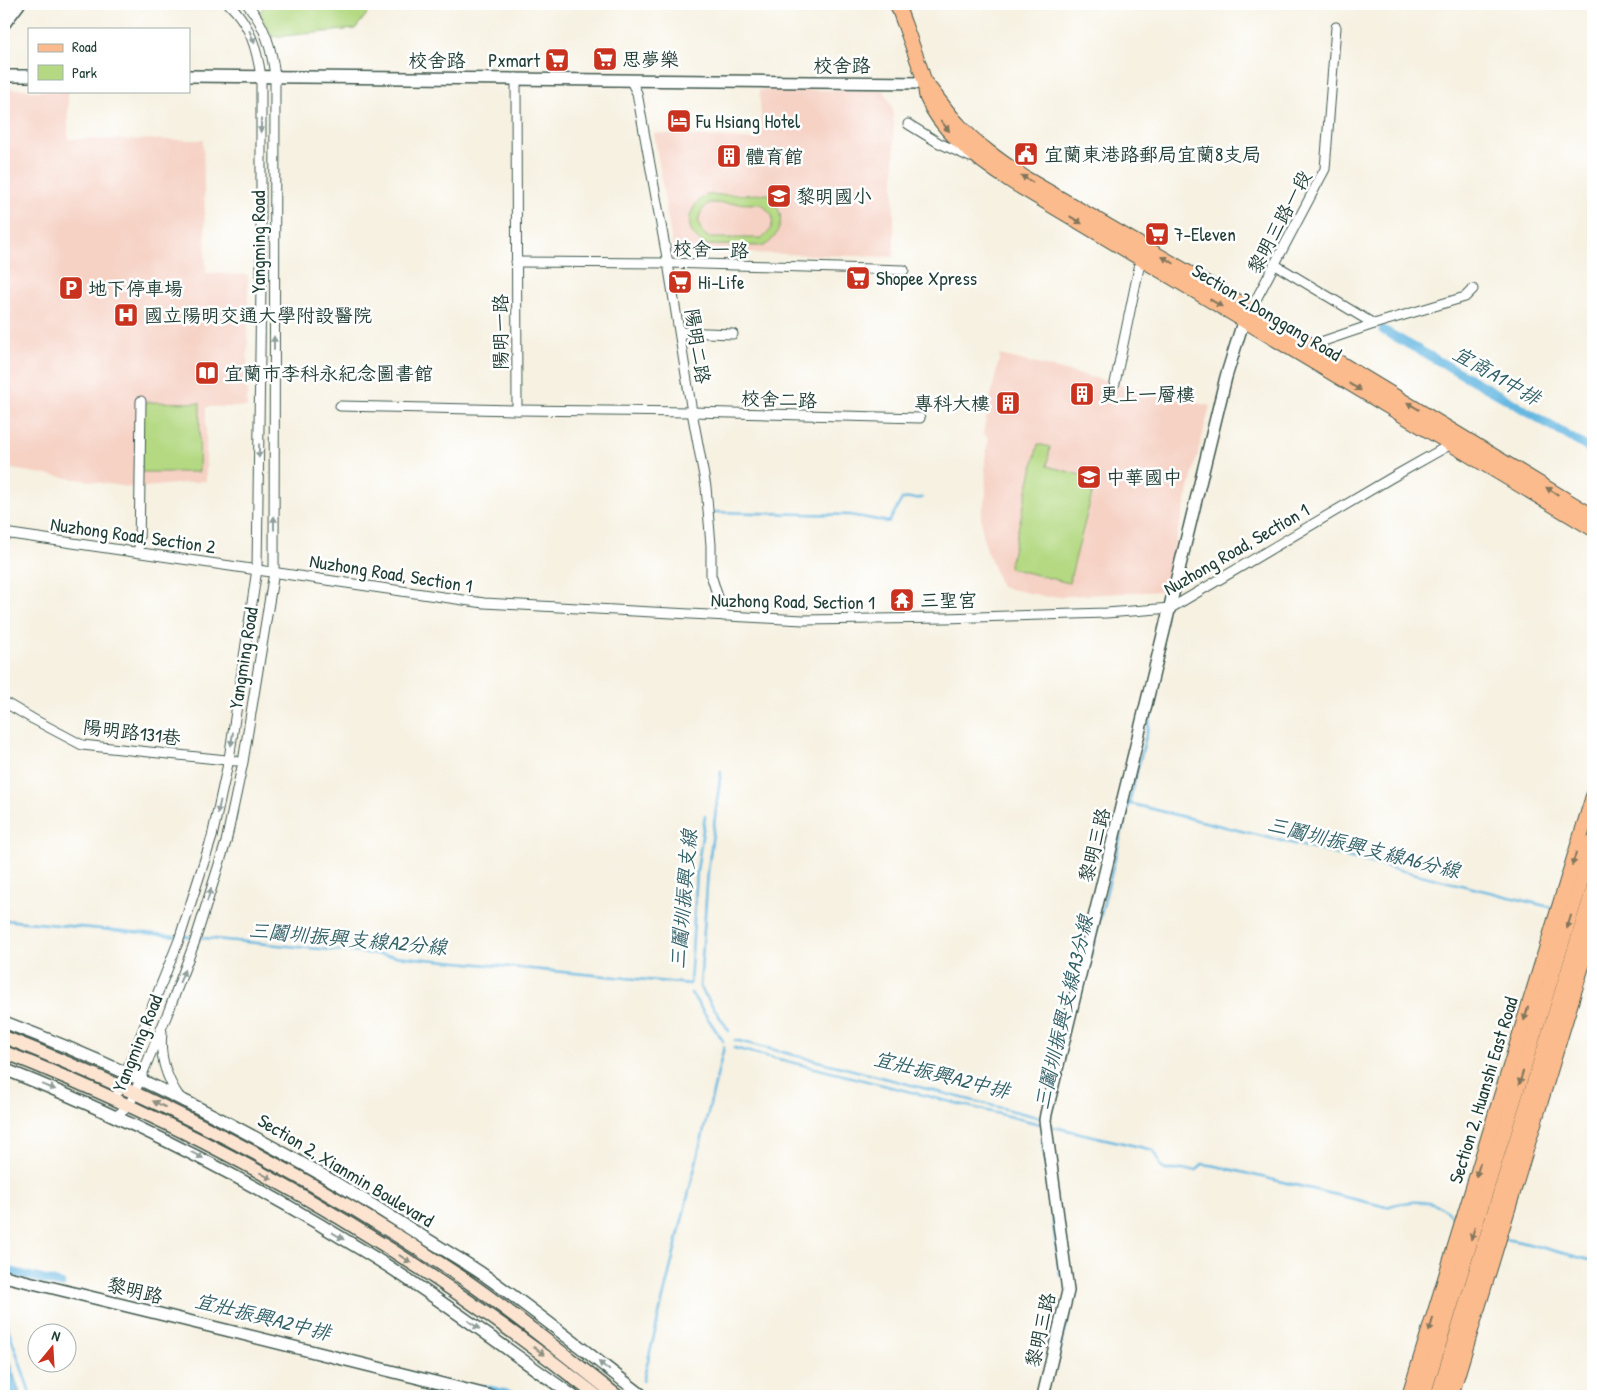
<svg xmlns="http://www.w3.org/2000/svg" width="1597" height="1400" font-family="'Patrick Hand','LXGW WenKai TC',sans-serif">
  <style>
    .built { fill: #f6d2c5 }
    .green { fill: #b4d982; stroke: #6a8b5b; fill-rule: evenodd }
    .water { fill: #66b8e1; stroke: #427a8a }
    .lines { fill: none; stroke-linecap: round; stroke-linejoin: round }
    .stream { stroke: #66b8e1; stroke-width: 2.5 }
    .canal { stroke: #66b8e1; stroke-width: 9 }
    .minor-casing { stroke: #3f584e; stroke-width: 11 }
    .tertiary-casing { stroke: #3f584e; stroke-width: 14 }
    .secondary-casing { stroke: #3f584e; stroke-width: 15 }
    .primary-casing { stroke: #3f584e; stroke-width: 16 }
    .minor { stroke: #fff; stroke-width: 9 }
    .tertiary { stroke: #fff; stroke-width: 11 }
    .secondary { stroke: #fde4d1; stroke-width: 12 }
    .primary { stroke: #fbbb8d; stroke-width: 14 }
    .oneway { fill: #8f9e9a }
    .oneway2 { fill: #82765c }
    .oneway3 { fill: #8e9082 }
    .labels { text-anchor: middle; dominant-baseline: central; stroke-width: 5; stroke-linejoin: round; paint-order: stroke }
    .poi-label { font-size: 19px; fill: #1f3d34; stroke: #fff; text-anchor: start }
    .street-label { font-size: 19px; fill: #1f3d34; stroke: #fff }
    .water-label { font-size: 20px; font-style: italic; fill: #346268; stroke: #fff }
  </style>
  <rect width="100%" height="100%" fill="#fff"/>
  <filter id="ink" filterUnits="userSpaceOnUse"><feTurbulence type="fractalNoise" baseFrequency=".02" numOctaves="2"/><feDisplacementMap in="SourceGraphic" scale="10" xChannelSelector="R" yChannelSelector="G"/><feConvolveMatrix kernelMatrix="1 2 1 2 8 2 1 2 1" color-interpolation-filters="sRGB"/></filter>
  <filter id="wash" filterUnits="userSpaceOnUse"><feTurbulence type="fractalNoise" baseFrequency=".0096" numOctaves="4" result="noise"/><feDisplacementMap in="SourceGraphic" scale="20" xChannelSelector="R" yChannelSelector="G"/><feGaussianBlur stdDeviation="1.12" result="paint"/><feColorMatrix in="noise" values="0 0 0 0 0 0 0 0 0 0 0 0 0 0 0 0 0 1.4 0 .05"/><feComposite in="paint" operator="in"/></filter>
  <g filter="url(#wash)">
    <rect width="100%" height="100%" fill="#f6f1e1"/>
    <g class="built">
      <path d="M4,89H29V91H68V139L203,140L206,273L248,275L247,407H206V481L135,488L4,468Z"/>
      <path d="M759,90H884L893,110L894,140V257L673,251L654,133L756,140L757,128L762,129Z"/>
      <path d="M1000,355L1210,406L1163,591L1048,597L1001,587L983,539L981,517L986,494L985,461L988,439L983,432Z"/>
    </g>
    <g class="green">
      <path d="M266,4H375L355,29L272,37L259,13Z"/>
      <path d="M778,194L780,202L774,203C787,216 779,238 764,246L705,245C701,242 696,238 693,234C684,219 694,203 706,195ZM710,203L762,204L772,215C774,225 770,233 762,238H710C694,229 696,212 710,203Z"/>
      <path d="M142,402L200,403L199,472H141Z"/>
      <path d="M1038,444L1050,447L1047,466L1096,479L1069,583L1009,568Z"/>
    </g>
    <path class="water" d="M4,1346L21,1396H4Z"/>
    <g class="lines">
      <g class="stream">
        <path d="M712,512L850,515L889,522L902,499L922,498"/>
        <path d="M721,771L708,871L700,987L729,1031"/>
        <path d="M1128,803L1554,908"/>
        <path d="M4,920L177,936"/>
        <path d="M183,936L690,984L697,871L705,816"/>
        <path d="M1088,966L1156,696L1154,695"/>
        <path d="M691,993L723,1041"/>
        <path d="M735,1040L1041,1118"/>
        <path d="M734,1048L1040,1124"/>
        <path d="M1050,1126L1153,1150L1162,1168L1166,1170H1197L1202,1164L1216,1166L1387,1207C1403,1201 1425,1199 1442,1208C1448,1211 1451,1218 1457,1220"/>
        <path d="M1042,1138L1060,1276"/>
        <path d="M1504,1239L1521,1242L1593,1261"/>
        <path d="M4,1316L31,1396"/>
        <path d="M316,1358L337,1363"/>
        <path d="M1057,1363L1073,1298V1289L1072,1276"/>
        <path d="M643,1381L724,1047"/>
      </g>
      <g class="canal">
        <path d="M1383,330L1503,397L1593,451"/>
        <path d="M4,1270L61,1284"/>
        <path d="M484,1389L515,1396"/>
      </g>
    </g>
  </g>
  <g filter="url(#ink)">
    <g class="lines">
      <defs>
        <g id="minor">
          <path d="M631,81L637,93L668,263L692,412L706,487L711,545V575L724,616"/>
          <path d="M908,124L939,143L970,157"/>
          <path d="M516,262L668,263L904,270"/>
          <path d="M1274,264L1374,324"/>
          <path d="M1251,309L1325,169L1336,27"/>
          <path d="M680,332L733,334"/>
          <path d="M1309,346L1374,324L1465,297L1473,289"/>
          <path d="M1115,383L1141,258"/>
          <path d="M340,406L517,410L516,78"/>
          <path d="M517,410L692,412L920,418"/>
          <path d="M4,533L484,603L803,620L945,618L1106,613L1171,608L1391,478L1453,443"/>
          <path d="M139,552L141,401"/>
          <path d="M4,702L33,719L82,745L236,761"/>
          <path d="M162,1032C159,1057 166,1078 180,1098"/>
          <path d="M118,1092L179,940L212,837L229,759L257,569L261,283V77C257,49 250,24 229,4"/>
          <path d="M115,1117L129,1106L169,1010L195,941L226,842L243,762L274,572L275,77C272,49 265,25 247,4"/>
        </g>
        <g id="tertiary">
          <path d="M4,24L19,4"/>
          <path d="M4,76H29"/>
          <path d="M189,76L925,83"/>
          <path d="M4,1022C149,1077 286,1149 417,1233C439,1247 462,1260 484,1275C538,1313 590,1355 643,1396"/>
          <path d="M4,1069C113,1112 218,1164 319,1224C346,1241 374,1256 400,1274C459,1313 515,1355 573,1396"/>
          <path d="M4,1276L238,1333L491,1396"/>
          <path d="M1043,1396L1068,1291L1045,1120L1046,1114L1226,377L1244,319L1248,314"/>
        </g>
        <g id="secondary">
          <path d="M4,1037C164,1100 318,1181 461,1277C515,1314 566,1356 617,1396"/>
          <path d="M4,1052C217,1136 417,1254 597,1396"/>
        </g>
        <g id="primary">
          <path d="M897,4C906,29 916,54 924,80C926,86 925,93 927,98C942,134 982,163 1014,183L1593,529"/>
          <path d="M925,83C937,96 946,112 959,125C978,146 1002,162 1025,178L1251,309L1593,516"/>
          <path d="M1409,1396L1593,796"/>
          <path d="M1423,1396L1593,842"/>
          <path d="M1438,1396L1593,890"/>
          <path d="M1451,1396L1593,930"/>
        </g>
      </defs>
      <use href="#minor" class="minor-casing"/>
      <use href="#tertiary" class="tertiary-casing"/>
      <use href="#secondary" class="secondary-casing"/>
      <use href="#primary" class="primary-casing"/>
      <use href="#minor" class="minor"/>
      <use href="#tertiary" class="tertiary"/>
      <use href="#secondary" class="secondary"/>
      <use href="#primary" class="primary"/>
    </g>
    <defs><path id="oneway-solid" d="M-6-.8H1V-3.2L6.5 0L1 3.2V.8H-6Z" transform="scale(1.25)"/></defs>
    <g class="oneway">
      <use href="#oneway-solid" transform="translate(252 37) rotate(68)"/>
      <use href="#oneway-solid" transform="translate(261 126) rotate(90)"/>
      <use href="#oneway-solid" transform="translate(274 343) rotate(-90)"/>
      <use href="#oneway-solid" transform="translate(259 451) rotate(91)"/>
      <use href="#oneway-solid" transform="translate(274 523) rotate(-90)"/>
      <use href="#oneway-solid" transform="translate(232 739) rotate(98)"/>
      <use href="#oneway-solid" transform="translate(219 807) rotate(102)"/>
      <use href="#oneway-solid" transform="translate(209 895) rotate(-73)"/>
      <use href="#oneway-solid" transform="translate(182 976) rotate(-69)"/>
      <use href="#oneway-solid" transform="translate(49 1087) rotate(22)"/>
      <use href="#oneway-solid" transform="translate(197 1155) rotate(27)"/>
      <use href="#oneway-solid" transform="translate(338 1236) rotate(31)"/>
      <use href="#oneway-solid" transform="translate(474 1325) rotate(36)"/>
      <use href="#oneway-solid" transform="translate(604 1366) rotate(-142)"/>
    </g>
    <g class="oneway2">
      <use href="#oneway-solid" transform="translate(945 126) rotate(51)"/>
      <use href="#oneway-solid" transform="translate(1027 179) rotate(-149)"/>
      <use href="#oneway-solid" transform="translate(1076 220) rotate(31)"/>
      <use href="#oneway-solid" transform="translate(1168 260) rotate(-150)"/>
      <use href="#oneway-solid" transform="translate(1216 303) rotate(31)"/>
      <use href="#oneway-solid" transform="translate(1355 387) rotate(31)"/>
      <use href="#oneway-solid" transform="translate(1413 406) rotate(-149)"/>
      <use href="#oneway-solid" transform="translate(1552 491) rotate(-149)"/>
      <use href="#oneway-solid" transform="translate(1574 859) rotate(107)"/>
      <use href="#oneway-solid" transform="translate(1569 922) rotate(107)"/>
      <use href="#oneway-solid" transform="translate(1526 1014) rotate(107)"/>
      <use href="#oneway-solid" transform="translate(1521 1078) rotate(107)"/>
      <use href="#oneway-solid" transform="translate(1478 1170) rotate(107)"/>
      <use href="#oneway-solid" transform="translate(1473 1233) rotate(107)"/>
      <use href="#oneway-solid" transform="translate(1431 1325) rotate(107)"/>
    </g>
    <g class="oneway3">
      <use href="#oneway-solid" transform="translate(159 1104) rotate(-154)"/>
      <use href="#oneway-solid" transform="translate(266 1176) rotate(28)"/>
      <use href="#oneway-solid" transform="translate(405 1259) rotate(33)"/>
      <use href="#oneway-solid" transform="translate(539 1351) rotate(36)"/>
    </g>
  </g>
  <defs>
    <symbol id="supermarket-square" viewBox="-11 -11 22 22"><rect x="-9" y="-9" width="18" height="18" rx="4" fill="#c8321e" stroke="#fff"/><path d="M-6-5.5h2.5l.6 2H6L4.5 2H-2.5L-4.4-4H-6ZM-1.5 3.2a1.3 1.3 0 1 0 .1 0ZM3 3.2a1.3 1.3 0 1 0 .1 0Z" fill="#fff"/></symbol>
    <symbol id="hotel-square" viewBox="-11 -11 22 22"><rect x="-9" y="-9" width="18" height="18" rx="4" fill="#c8321e" stroke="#fff"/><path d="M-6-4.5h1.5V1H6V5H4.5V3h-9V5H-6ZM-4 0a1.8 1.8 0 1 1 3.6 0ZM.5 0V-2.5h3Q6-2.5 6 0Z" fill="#fff"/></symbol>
    <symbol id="civic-square" viewBox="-11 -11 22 22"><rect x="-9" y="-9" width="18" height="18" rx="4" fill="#c8321e" stroke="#fff"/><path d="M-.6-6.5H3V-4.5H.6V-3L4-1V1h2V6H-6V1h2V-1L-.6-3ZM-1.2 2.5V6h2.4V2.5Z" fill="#fff"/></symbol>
    <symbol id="building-square" viewBox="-11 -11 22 22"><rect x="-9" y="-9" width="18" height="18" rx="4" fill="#c8321e" stroke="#fff"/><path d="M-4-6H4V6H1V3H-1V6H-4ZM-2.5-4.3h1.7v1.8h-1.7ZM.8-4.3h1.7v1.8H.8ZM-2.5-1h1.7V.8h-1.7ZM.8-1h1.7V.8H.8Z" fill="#fff"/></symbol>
    <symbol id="school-square" viewBox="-11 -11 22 22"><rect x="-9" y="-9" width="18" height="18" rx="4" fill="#c8321e" stroke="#fff"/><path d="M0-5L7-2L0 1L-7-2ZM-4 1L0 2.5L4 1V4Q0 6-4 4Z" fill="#fff"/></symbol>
    <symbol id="parking-square" viewBox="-11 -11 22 22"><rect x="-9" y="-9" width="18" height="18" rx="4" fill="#c8321e" stroke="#fff"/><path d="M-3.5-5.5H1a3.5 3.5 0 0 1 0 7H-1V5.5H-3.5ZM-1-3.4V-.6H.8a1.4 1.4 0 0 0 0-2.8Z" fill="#fff"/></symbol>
    <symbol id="hospital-square" viewBox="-11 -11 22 22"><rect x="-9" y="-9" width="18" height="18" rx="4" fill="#c8321e" stroke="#fff"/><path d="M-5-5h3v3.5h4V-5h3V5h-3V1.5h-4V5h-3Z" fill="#fff"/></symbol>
    <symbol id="library-square" viewBox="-11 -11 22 22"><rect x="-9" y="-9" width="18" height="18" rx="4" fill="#c8321e" stroke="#fff"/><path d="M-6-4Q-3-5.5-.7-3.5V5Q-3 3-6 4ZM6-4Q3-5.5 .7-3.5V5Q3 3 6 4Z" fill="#fff"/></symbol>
    <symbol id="temple-square" viewBox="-11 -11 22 22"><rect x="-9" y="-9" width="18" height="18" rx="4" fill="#c8321e" stroke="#fff"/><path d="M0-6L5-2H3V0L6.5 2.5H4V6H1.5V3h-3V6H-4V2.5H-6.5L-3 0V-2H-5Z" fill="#fff"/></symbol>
  </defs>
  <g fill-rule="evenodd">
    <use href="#supermarket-square" x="591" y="45" width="28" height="28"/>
    <use href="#supermarket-square" x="543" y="46" width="28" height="28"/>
    <use href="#hotel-square" x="665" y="107" width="28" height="28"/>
    <use href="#civic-square" x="1012" y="140" width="28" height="28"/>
    <use href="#building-square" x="715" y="142" width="28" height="28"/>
    <use href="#school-square" x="765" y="182" width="28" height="28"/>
    <use href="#supermarket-square" x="1143" y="220" width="28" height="28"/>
    <use href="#supermarket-square" x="844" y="264" width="28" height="28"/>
    <use href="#supermarket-square" x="666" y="268" width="28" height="28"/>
    <use href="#parking-square" x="57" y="274" width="28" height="28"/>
    <use href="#hospital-square" x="112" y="301" width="28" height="28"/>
    <use href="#library-square" x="193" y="359" width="28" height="28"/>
    <use href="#building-square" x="1068" y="380" width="28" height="28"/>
    <use href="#building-square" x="994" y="389" width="28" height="28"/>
    <use href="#school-square" x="1075" y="463" width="28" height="28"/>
    <use href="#temple-square" x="888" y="586" width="28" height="28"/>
  </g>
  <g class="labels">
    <g class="poi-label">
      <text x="622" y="59">思夢樂</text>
      <text x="540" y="60" text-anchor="end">Pxmart</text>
      <text x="696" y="121">Fu Hsiang Hotel</text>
      <text x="1044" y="154">宜蘭東港路郵局宜蘭8支局</text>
      <text x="746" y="156">體育館</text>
      <text x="796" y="196">黎明國小</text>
      <text x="1174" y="234">7-Eleven</text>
      <text x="876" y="278">Shopee Xpress</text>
      <text x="698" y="282">Hi-Life</text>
      <text x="88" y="288">地下停車場</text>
      <text x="144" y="315">國立陽明交通大學附設醫院</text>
      <text x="224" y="373">宜蘭市李科永紀念圖書館</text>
      <text x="1100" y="394">更上一層樓</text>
      <text x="990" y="403" text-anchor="end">專科大樓</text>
      <text x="1106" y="477">中華國中</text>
      <text x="920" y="600">三聖宮</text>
    </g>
    <g class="street-label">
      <text x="437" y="60">校舍路</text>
      <text x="842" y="65">校舍路</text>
      <text transform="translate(1279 222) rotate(-62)">黎明三路一段</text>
      <text transform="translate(258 242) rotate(-90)">Yangming Road</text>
      <text transform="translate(711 249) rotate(2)">校舍一路</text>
      <text transform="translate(1267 312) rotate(31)">Section 2,Donggang Road</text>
      <text transform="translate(500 332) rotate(-90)">陽明一路</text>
      <text transform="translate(698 346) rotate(81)">陽明二路</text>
      <text transform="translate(779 399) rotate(2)">校舍二路</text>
      <text transform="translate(133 535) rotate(8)">Nuzhong Road, Section 2</text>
      <text transform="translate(1236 549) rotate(-30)">Nuzhong Road, Section 1</text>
      <text transform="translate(391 573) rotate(9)">Nuzhong Road, Section 1</text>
      <text transform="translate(793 601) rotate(1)">Nuzhong Road, Section 1</text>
      <text transform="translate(243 658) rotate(-81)">Yangming Road</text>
      <text transform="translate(132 732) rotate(7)">陽明路131巷</text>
      <text transform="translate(1094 845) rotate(-76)">黎明三路</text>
      <text transform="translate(137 1043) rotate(-68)">Yangming Road</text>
      <text transform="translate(1483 1090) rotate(-73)">Section 2, Huanshi East Road</text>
      <text transform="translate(346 1170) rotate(31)">Section 2, Xianmin Boulevard</text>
      <text transform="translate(135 1290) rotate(14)">黎明路</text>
      <text transform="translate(1040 1330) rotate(-77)">黎明三路</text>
    </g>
    <g class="water-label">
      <text transform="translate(1497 375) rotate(30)">宜商A1中排</text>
      <text transform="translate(1364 847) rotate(14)">三鬮圳振興支線A6分線</text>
      <text transform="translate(683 899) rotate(-85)">三鬮圳振興支線</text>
      <text transform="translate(348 938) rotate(5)">三鬮圳振興支線A2分線</text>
      <text transform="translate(1063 1012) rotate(-77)">三鬮圳振興支線A3分線</text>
      <text transform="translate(942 1074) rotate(14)">宜壯振興A2中排</text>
      <text transform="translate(263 1316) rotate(14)">宜壯振興A2中排</text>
    </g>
  </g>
  <rect width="1597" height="1400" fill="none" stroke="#fff" stroke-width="20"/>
  <rect x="28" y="28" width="162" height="65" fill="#ffffff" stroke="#a5b1ae"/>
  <rect x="38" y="44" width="25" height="8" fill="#fbbb8d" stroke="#a5b1ae"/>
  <text x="72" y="52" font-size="15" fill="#1f3d34">Road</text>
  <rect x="38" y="65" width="25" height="15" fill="#b4d982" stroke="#a5b1ae"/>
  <text x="72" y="78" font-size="15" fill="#1f3d34">Park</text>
  <g transform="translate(52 1348) rotate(18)"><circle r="24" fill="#ffffff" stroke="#a5b1ae"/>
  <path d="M0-4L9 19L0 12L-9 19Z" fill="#c8321e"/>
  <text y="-8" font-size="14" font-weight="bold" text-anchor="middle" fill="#1f3d34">N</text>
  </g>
</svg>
